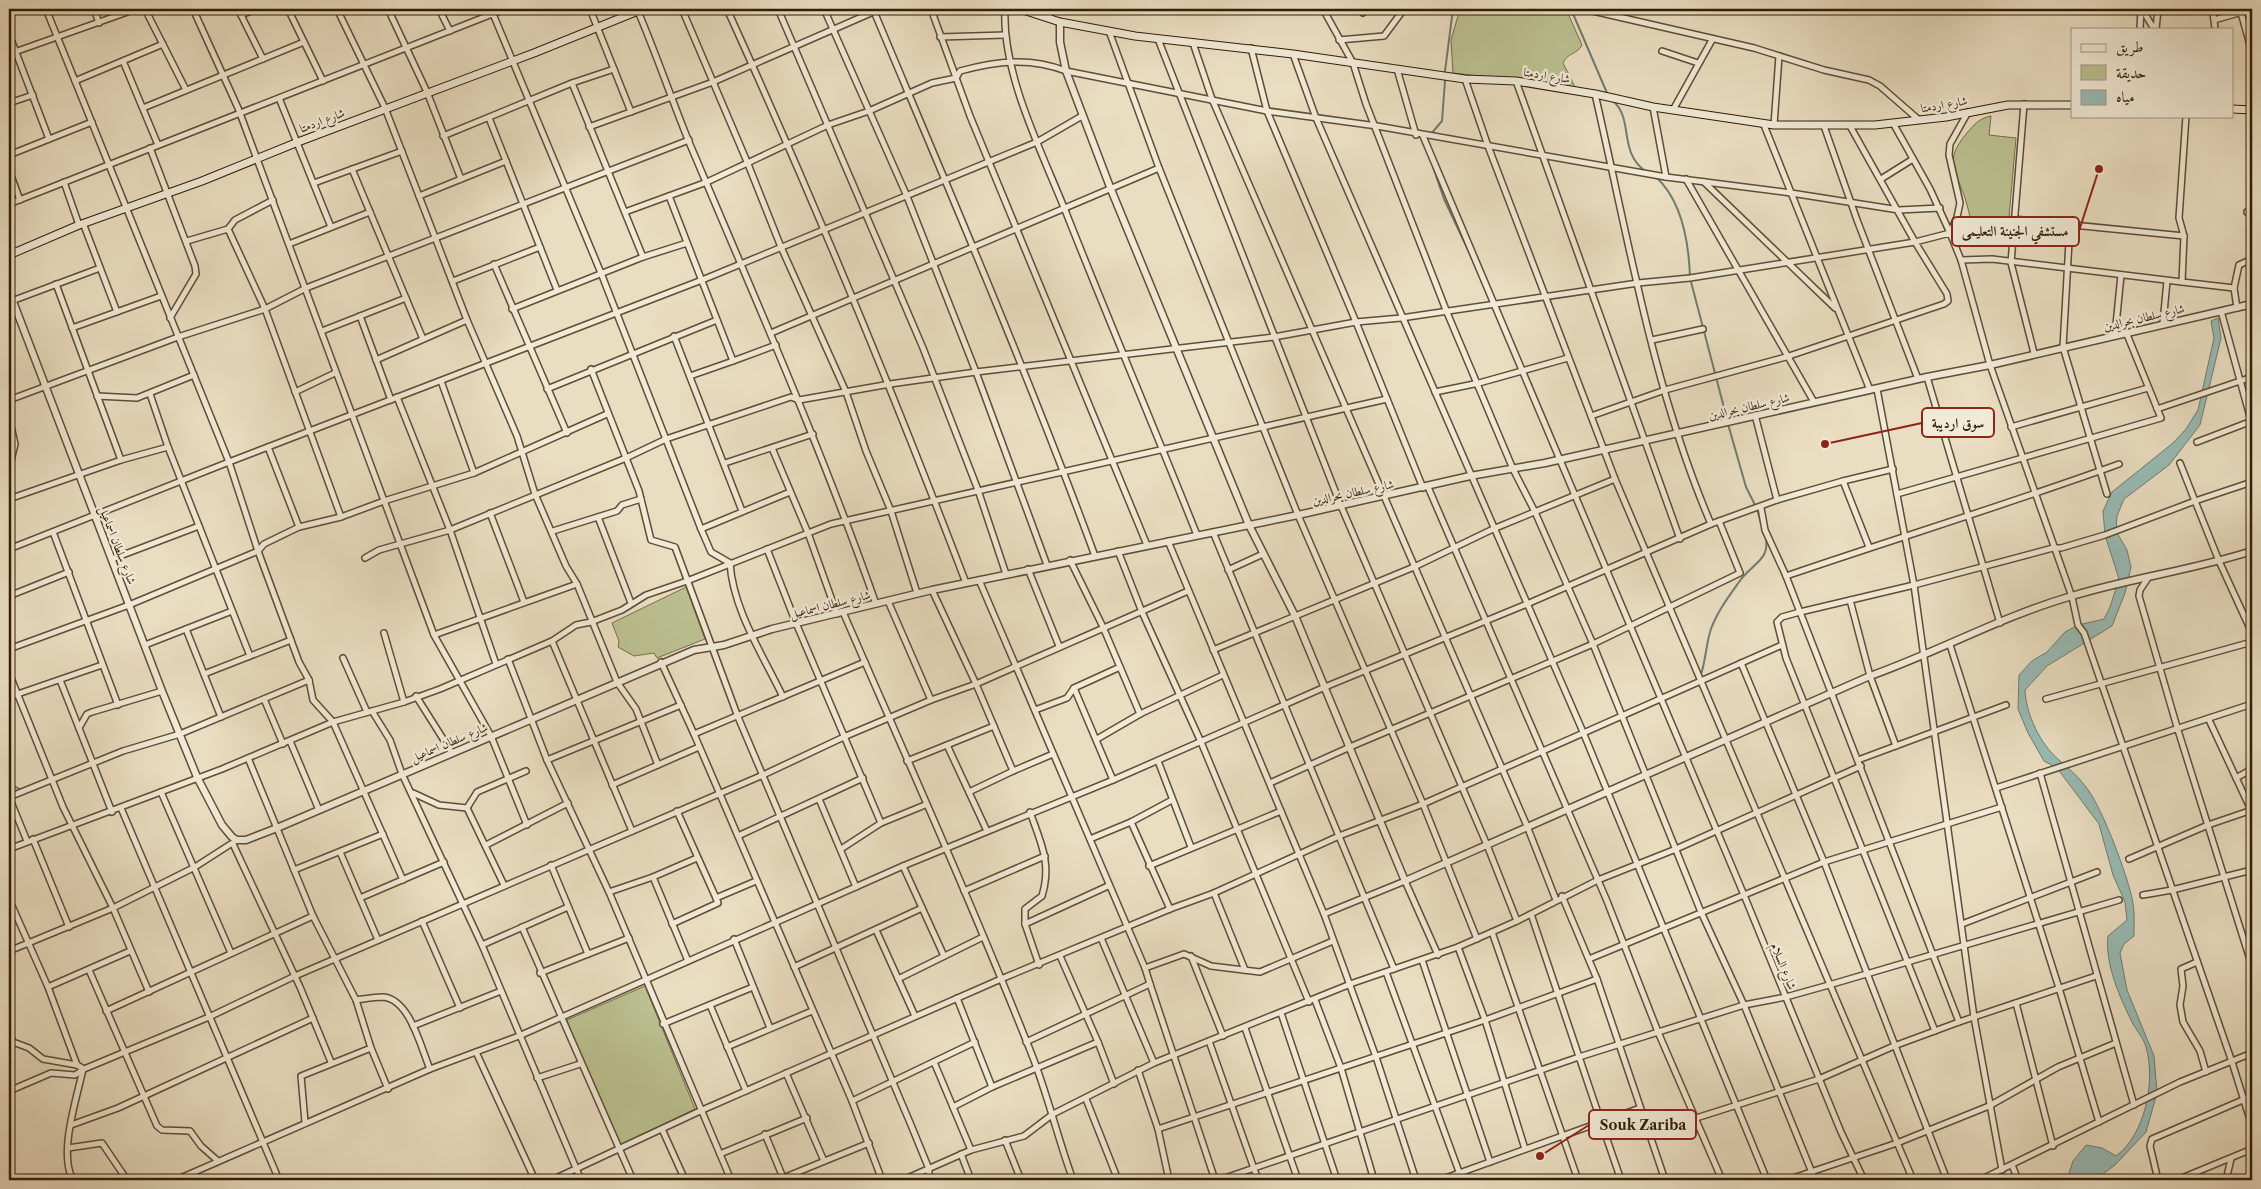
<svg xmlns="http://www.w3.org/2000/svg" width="2261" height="1189" font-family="'Libre Caslon Text',Amiri,serif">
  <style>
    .green { fill: #bbc090; stroke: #766e4b }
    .water { fill: #98bcb6; stroke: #6f7c70 }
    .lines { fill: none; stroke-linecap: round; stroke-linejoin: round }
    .stream { stroke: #6f7c70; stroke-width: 2 }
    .minor-casing { stroke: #5f4d35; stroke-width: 8 }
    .tertiary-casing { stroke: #5f4d35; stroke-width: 9 }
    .secondary-casing { stroke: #311d06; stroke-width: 9 }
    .minor { stroke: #f1ead7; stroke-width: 5 }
    .tertiary { stroke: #f1ead7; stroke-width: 6 }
    .secondary { stroke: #f1ead7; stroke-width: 7 }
    .labels { text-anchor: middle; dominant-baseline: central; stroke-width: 4.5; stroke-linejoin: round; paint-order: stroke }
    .street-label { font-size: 12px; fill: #311d06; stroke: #f1ead7 }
    .leader { fill: none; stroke: #8f2418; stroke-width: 2 }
    .callout-dot { fill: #8f2418; stroke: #f1ead7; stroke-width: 2 }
    .callout { fill: #f1ead7; stroke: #8f2418; stroke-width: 2 }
    .callout-label { font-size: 14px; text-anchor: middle; font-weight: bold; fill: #311d06 }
  </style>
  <rect width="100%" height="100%" fill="#eadec2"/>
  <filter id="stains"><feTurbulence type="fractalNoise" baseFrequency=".004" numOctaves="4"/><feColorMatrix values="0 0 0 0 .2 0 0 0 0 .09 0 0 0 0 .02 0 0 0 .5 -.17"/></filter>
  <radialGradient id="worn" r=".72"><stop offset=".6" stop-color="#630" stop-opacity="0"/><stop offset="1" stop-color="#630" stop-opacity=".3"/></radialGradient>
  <g class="green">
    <path d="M1460,9H1566L1582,45C1578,54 1567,53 1563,63L1575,87L1453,73L1451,40Z"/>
    <path d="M1991,116L1989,135L2016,138L2009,217L1998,226L1973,228C1970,218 1968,207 1965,198C1955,169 1944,161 1966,134C1975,124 1978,119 1991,116Z"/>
    <path d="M686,587L705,639L657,658L654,653L634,656L618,647L619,641L612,623Z"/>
    <path d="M645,986L695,1109L620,1145L584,1067L567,1020Z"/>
  </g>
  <path class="water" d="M2218,318L2221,338L2200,425L2169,465L2124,499L2117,516L2116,531L2127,550L2131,567L2125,593L2112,626L2047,666L2025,690C2026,714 2040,744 2059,760C2071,770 2084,782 2092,796C2106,819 2126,872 2132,898C2135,911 2134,924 2134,936L2124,944L2120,953L2127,990L2154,1056L2157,1093L2146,1132L2115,1165L2095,1180H2067L2073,1161L2086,1145L2102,1148L2116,1156C2145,1135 2156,1081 2146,1047C2144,1039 2137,1031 2133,1024C2120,998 2105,965 2108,936L2127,920L2125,902L2113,875L2099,824L2057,768L2044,761L2028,733L2018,709L2019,675L2032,661L2047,652L2065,632L2078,625L2104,619L2110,607L2119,579L2105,535L2103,511L2112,492L2173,443L2186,429L2198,410L2214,338L2211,321Z"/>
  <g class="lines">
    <g class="stream">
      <path d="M1571,9L1607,93"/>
      <path d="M1445,71L1453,9"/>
      <path d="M1613,101C1634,119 1618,151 1645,171"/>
      <path d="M1431,134L1442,121L1445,81"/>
      <path d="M1433,167L1444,199L1469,252"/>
      <path d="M1656,177C1682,201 1689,244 1690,278L1727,419"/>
      <path d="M1728,424L1746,487L1757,509L1762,526"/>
      <path d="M1701,674C1706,660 1706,643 1711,629C1717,612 1729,596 1739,582C1752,563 1772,560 1765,535"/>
      <path d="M9,783L21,790"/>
    </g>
    <defs>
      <g id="minor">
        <path d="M46,9L229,462L258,551L299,662L309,680L313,700L333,722L403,880"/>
        <path d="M94,9L99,23"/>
        <path d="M145,9L186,90"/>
        <path d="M193,9L238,108L434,635L491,736L527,825"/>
        <path d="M238,9L263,59"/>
        <path d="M288,9L323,81"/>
        <path d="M337,9L385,108L467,320L517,436L535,494L566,566L577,584L617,682L636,709L658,765"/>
        <path d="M388,9L427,92L461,179"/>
        <path d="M439,9L450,31"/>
        <path d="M491,9L601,273L701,529L711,552L730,563C733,610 763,655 783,697"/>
        <path d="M590,9L631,112"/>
        <path d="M637,9C656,53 671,98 689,142C754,296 821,447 876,604"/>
        <path d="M682,9L748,164L781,247L846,392L866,451L891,511L917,593"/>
        <path d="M727,9C813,198 892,389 966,583"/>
        <path d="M778,9L923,348L978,490L1006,574"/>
        <path d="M824,9L906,194L976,372L1047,565"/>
        <path d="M873,9C949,190 1027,371 1095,556"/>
        <path d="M931,9L970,116L1147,545"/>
        <path d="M1005,9C1002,74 1041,150 1065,210C1108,319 1154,427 1197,535"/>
        <path d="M1047,9L1050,19"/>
        <path d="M1323,9L1353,63L1366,104L1446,310L1513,469L1535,512L1593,644L1701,912L1744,1005L1815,1180"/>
        <path d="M1361,9L1363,13"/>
        <path d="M1584,9L1754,48L1824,70L1869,80L1880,86L1919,120"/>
        <path d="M2142,9L2154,29"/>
        <path d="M2212,9L2214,20L2242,12"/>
        <path d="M2240,9L2252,52"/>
        <path d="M241,15L256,9"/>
        <path d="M2214,20L2215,29"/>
        <path d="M2140,29L2141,9"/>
        <path d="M2156,29L2158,9"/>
        <path d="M1109,31L1159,168L1298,515L1423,804L1477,939"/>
        <path d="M9,34L49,139"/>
        <path d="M940,37L1005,35"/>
        <path d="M1158,39L1341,506L1487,845L1517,921"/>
        <path d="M1339,40L1384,36L1404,9"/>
        <path d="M1193,43L1212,99L1527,826L1556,900"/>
        <path d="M1251,48L1267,111L1356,322L1423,488"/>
        <path d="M1662,51L1698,63"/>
        <path d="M9,54L136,9"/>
        <path d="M1293,54L1316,118L1583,732L1767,1180"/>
        <path d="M123,61L158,145"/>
        <path d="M1397,69L1416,135"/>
        <path d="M1465,79L1488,146L1615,479L1913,1180"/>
        <path d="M75,81L163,44"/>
        <path d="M1516,81L1680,539"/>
        <path d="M572,83L643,257"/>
        <path d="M1595,94C1628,237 1653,389 1711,524"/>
        <path d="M279,98L331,227"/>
        <path d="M9,103L33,95"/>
        <path d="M2024,104L2011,263L2034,353"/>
        <path d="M1653,107L1666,177"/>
        <path d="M143,108L304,42"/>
        <path d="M1673,110L1712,40"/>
        <path d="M489,118L557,290"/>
        <path d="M1893,123L1930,189L1950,233"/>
        <path d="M1764,125L1870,390"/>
        <path d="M1774,125L1779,56"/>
        <path d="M1824,126L1857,220L1918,379"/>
        <path d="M589,127L713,82L880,9"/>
        <path d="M443,136L572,83L614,69"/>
        <path d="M1423,136L1744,895L1841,1132L1864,1180"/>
        <path d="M150,148L195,266L196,274L170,318"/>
        <path d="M9,155L92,122"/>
        <path d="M352,169L423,339"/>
        <path d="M9,170L20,200"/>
        <path d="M1686,179L1814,402"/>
        <path d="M1881,179L1913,159"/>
        <path d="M64,182L79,225"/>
        <path d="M1704,182L1835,308"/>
        <path d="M314,183L402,151"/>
        <path d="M419,196L506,161"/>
        <path d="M669,196L733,361L776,345"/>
        <path d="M9,204L505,9"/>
        <path d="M625,212L707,182L828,125L869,111L932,83L956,78L960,71C997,61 1030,57 1066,71L1267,111L1377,126L1666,177L1791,193L1899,210L1940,208"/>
        <path d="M2247,212L2252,211"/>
        <path d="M2013,219L2184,236L2179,218L2186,116"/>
        <path d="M83,223L117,312"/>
        <path d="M2070,224L2063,347L2107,494"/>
        <path d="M228,229L265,309L341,517"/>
        <path d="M1950,233L1957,217L1960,203L1949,155L1950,144L1968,112"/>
        <path d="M2184,236L2182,282L2234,288L2239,265L2252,259"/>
        <path d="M187,241L228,229L235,220L273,200"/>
        <path d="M289,244L370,212"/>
        <path d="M1961,260L1992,259L2182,282"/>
        <path d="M494,264L567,433"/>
        <path d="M453,281L540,247"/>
        <path d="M56,284L121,460"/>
        <path d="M2234,288L2237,308"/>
        <path d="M9,302L100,268"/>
        <path d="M512,309L643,257L687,243"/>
        <path d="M2221,311L2252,424"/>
        <path d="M360,316L391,400"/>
        <path d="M2163,323L2167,281"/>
        <path d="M72,328L161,296"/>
        <path d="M322,331L406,298"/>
        <path d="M771,333L1159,168"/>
        <path d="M2115,335L2121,275"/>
        <path d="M674,336L742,511"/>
        <path d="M1652,340L1703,329"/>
        <path d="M376,360L467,320"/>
        <path d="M591,369L639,491L651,540L675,547L738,717L911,1125L929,1169V1180"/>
        <path d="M690,376L733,361"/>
        <path d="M1927,377L2000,623"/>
        <path d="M441,381L474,473"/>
        <path d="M547,389L717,320"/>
        <path d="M1877,389L1914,585L1974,1017L2002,1170"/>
        <path d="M295,392L335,373"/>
        <path d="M1435,392L1479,383L1568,358"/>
        <path d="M150,394L168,447L250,656"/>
        <path d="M97,396L137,398L194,375"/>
        <path d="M397,397L450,530L496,664"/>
        <path d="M9,400L178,337L265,309L306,288L689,140"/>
        <path d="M2157,409L2252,377"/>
        <path d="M1755,415L1777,500"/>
        <path d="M1591,416L1665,390L1786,357L1944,304L1948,301L1947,294L1915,242L1950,233L1961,260L1990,365L2072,597L2078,625L2084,633L2232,1062L2252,1126"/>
        <path d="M9,417L15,444L9,469"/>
        <path d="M2011,427L2148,388"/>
        <path d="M2197,442L2252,421"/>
        <path d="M268,447L299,527"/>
        <path d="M772,448L808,533L837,614"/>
        <path d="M725,463L813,434"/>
        <path d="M1843,481L1893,469"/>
        <path d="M2252,482L2195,501L2219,561L2252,633"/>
        <path d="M1428,487L1607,901L1658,1032L1722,1180"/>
        <path d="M1897,494L2161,418L2126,332"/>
        <path d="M9,499L121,460L168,447"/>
        <path d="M1761,508L1765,530L1786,576L1959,1022"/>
        <path d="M490,513L524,602"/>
        <path d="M598,517L631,603"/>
        <path d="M701,529L790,492"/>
        <path d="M553,531L617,511L622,505L641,499"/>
        <path d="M53,532L118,705"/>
        <path d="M1213,532L1394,969"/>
        <path d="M1168,541L1324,914L1376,1057L1416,1180"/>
        <path d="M9,549L229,462L702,280L1037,142L1082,116"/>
        <path d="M767,549L796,623L881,823"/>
        <path d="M1118,551L1142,612L1201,742L1309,1002"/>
        <path d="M365,558L379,550L450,530L626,458L666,439L791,397L799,400L890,384L976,372L1274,337L1356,322L1401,318L1638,283L1690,278L1915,242L1850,126"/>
        <path d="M112,559L199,526"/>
        <path d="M1070,560L1103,627L1120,667"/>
        <path d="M1028,569L1059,646"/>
        <path d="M1228,570L1263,554"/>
        <path d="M1786,576C1897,538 2009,504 2119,464"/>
        <path d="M2148,578L2140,590L2139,596L2177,727L2252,966"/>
        <path d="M979,580L1145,968"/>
        <path d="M932,590L976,684L1013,771L1053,754"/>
        <path d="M9,596L69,572"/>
        <path d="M1850,600L1870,676L1896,746"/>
        <path d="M888,601L931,700"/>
        <path d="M843,612C907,759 973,906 1032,1055C1048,1096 1058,1139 1073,1180"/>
        <path d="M186,629L221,717"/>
        <path d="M384,633L404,702"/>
        <path d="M434,635L577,584"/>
        <path d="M552,641L632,831"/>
        <path d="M145,645L232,611"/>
        <path d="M1950,645L2059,988L2099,1122"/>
        <path d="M9,649L129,605L258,551L264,544L299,527L341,517L384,501L474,473L607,414"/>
        <path d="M1213,650L1414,567L1493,529L1615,479"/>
        <path d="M343,658L367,712"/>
        <path d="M508,659L547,760L609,892L731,1180"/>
        <path d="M661,662L694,734L852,1101L882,1180"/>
        <path d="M1741,663L1824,862L1947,1180"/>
        <path d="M9,673L63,807L113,908L149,992"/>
        <path d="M204,674L291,640"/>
        <path d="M60,680L112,812"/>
        <path d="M1074,688L1113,780"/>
        <path d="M416,696L452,753"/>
        <path d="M9,697L102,665"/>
        <path d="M264,699L283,744"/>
        <path d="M2046,699L2252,642"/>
        <path d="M1035,710L1067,698L1074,688L1120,667L1140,714L1223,675"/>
        <path d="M372,711L390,740L402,774L482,945L581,1180"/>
        <path d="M2209,720L2252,812"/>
        <path d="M79,728L87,714L92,712L162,691"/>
        <path d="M694,734L865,662"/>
        <path d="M1097,739L1140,714"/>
        <path d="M290,741L319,810"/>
        <path d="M947,745L994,726"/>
        <path d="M248,758L313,916L356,1000L371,1048"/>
        <path d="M547,760L681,705"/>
        <path d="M1858,760L2006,705"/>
        <path d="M907,761L947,745L987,831"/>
        <path d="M1158,761L1191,847"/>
        <path d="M2040,773L2134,1105"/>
        <path d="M2236,778L2252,769"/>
        <path d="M1270,783L1350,747L1593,644L1740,573L1719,521"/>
        <path d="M612,785L699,747"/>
        <path d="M1996,788L2252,704"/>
        <path d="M161,792L231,953"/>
        <path d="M969,792L1013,771"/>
        <path d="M413,793L439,805L467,808L477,792L526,771"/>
        <path d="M9,797L123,751L180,734L309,680"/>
        <path d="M9,797L27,841"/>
        <path d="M819,799L856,887"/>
        <path d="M121,808L279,1180"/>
        <path d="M467,808L504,885"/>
        <path d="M677,811L716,898"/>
        <path d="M1030,812C1041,843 1052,864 1042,896L1025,909V924L1039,965"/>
        <path d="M1131,822L1170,909"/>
        <path d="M738,836L863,778"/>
        <path d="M33,839L69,927"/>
        <path d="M1090,839L1131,822L1172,800"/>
        <path d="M233,844L300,987L331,1062"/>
        <path d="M486,845L568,803"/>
        <path d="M9,849L222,769L333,722L404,702L440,689L552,641L576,625L591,622L622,610L646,595L687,581L831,524L1387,399"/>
        <path d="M841,849L881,823L925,805"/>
        <path d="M340,852L378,940"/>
        <path d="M2129,859L2208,825L2252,810"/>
        <path d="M551,865L588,954"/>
        <path d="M903,866L944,956"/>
        <path d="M1149,866L1281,811"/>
        <path d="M294,870L383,834"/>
        <path d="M653,877L688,961"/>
        <path d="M964,891L1045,856"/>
        <path d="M609,892L653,877L697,858"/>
        <path d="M1214,893L1245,970"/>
        <path d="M2143,895L2172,890L2252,870"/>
        <path d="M1562,896L1597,979L1665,1180"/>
        <path d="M360,898L444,862"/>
        <path d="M9,899L48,987L77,1065L84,1069"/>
        <path d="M1324,914L1405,881L1438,955"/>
        <path d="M422,921L460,1008"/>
        <path d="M672,924L718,903L716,898L756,881"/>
        <path d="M1025,924L1108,886"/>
        <path d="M1962,924L2097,872"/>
        <path d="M522,927L633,1180"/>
        <path d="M876,930L915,1016"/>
        <path d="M1492,932L1578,1180"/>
        <path d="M1101,938L1154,1063"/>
        <path d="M734,939L770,1028"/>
        <path d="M482,945L568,907"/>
        <path d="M1458,947L1485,1020L1525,1149"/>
        <path d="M9,951L113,908L195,867L237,840"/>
        <path d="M1060,956L1098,1042L1114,1084"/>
        <path d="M1191,956L1223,1036"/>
        <path d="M1589,959L1824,862L2002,807"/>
        <path d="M1422,960L1490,1162"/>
        <path d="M2197,962L2181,969L2183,986L2180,1005L2183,1022L2200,1051L2206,1072"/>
        <path d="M794,967L922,908"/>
        <path d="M89,970L157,1126L162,1130L190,1131L201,1146L218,1161"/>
        <path d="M1386,972L1462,1180"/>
        <path d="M540,973L629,938"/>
        <path d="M898,979L983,937"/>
        <path d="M1150,984L1215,1180"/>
        <path d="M48,987L130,951"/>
        <path d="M957,998L992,1087"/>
        <path d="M356,1000C364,999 374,997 383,997C410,999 421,1048 430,1069"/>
        <path d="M1315,1000L1341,1068L1374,1180"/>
        <path d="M2016,1003L2053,1146"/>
        <path d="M710,1005L746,1091"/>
        <path d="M106,1011L313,916"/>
        <path d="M1281,1013L1337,1180"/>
        <path d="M663,1024L753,987"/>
        <path d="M413,1026L501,991"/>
        <path d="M1245,1028L1298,1180"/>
        <path d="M1935,1031L1786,658L1777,622L1782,617L1800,612L1914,585L2053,548H2061L2105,535L2195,501L2180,463"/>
        <path d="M9,1033L13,1042L29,1048L43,1059L77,1065"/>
        <path d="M1209,1041L1258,1180"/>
        <path d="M1026,1042L1150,984L1145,968L1184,954L1211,966L1260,972L1333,941"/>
        <path d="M727,1047L812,1011"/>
        <path d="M476,1052L535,1180"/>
        <path d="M934,1062L971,1150"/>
        <path d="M1138,1070L1158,1129L1169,1180"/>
        <path d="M786,1073L824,1161"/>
        <path d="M537,1078L580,1064"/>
        <path d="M9,1091L51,1073L75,1075L84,1069L209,1017L295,976L763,775L846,736L931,700L976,684L1188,591"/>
        <path d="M1086,1099L1118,1180"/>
        <path d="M852,1101L975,1042"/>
        <path d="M953,1107L992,1087L1098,1042"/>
        <path d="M305,1122L301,1076L371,1048L388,1089"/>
        <path d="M71,1125L118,1108L313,1018"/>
        <path d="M662,1129L685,1180"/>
        <path d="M1158,1129L1485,1020L1597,979"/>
        <path d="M1649,1133L1819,1079L1894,1046L1959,1022L2096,976"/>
        <path d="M765,1134L784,1180"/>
        <path d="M1005,1140L1021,1180"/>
        <path d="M68,1148L102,1143L127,1180"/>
        <path d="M720,1154L807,1118"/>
        <path d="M961,1154L971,1180"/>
        <path d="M2012,1165L2018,1180"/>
        <path d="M783,1178L869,1143"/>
        <path d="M73,1180C58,1153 77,1098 83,1069"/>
        <path d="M176,1180L430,1069L519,1036L903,866L1113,780L1325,687L1527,604L1711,524L1777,500L1843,481L1869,547"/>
        <path d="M552,1180L700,1111L1001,979L1170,909L1214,893L1339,836L1423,804L1782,645"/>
        <path d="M903,1180L971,1150L1024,1136L1053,1114L1154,1063L1353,983L1458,947L1517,921L1598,880L1676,849L1861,766"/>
        <path d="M1219,1180L1579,1057L1744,1005L1786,997L1829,985L2119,900"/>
        <path d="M1440,1180L1601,1122L1531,914"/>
        <path d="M1621,1180L1601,1122L1640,1108"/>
        <path d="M1787,1180L1897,1143L1989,1106L2058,1067L2116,1043"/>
        <path d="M1980,1180L2180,1082L2252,1053"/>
        <path d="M2158,1180L2150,1146L2152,1139L2252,1096"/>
        <path d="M2177,1180L2252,1149"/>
        <path d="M2226,1180L2231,1159"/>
      </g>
      <g id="tertiary">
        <path d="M1060,22V42L1066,71L1110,187L1249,525L1295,616L1405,881L1870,676C1938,652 2002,616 2072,596C2131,578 2193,570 2252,551"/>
        <path d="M9,291L162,691L197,777L222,825L232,837L237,840H246L277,828L694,650L724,645L772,629L932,590L1298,515L1470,476L1545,463L1927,377L1990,365L2252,304"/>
      </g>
      <g id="secondary">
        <path d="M1020,9L1060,22L1135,36L1293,54L1465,79L1516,81L1595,94L1653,107L1774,125H1875L1946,117L2008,105H2072"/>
        <path d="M2232,109L2252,110"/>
        <path d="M9,255L79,225L202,181L298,142L534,53L643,9"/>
      </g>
    </defs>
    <use href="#minor" class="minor-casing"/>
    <use href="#tertiary" class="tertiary-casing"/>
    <use href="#secondary" class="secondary-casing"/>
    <use href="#minor" class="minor"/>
    <use href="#tertiary" class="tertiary"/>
    <use href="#secondary" class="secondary"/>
  </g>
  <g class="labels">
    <g class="street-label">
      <text transform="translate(1547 75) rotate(9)">شارع اردمتا</text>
      <text transform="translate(1944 104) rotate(-10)">شارع اردمتا</text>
      <text transform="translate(322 120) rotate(-21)">شارع اردمتا</text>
      <text transform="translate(2144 317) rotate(-13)">شارع سلطان بحرالدين</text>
      <text transform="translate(1749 406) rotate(-13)">شارع سلطان بحرالدين</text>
      <text transform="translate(1353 492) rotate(-12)">شارع سلطان بحرالدين</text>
      <text transform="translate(118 545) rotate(69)">شارع سلطان اسماعيل</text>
      <text transform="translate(830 604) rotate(-14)">شارع سلطان اسماعيل</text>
      <text transform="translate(449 742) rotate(-23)">شارع سلطان اسماعيل</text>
      <text transform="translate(1784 966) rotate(68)">شارع السلام</text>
    </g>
  </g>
  <path class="leader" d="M2099 169L2079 231M1825 444L1922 423M1540 1156L1589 1125"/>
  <g class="callout-dot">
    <circle cx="2099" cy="169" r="5"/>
    <circle cx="1825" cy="444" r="5"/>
    <circle cx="1540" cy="1156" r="5"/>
  </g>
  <g class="callout">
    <rect x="1952" y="217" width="127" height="29" rx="5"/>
    <rect x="1922" y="408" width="72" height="29" rx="5"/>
    <rect x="1589" y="1110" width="107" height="29" rx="5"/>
  </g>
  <g class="callout-label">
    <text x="2015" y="236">مستشفي الجنينة التعليمى</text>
    <text x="1958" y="428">سوق ارديبة</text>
    <text x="1643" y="1130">Souk Zariba</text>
  </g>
  <rect width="2261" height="1189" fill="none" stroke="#eadec2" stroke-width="30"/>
  <rect x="10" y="10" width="2241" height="1169" fill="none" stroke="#311d06" stroke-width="2.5"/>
  <rect x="15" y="15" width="2231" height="1159" fill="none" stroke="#311d06"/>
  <rect x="2071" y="28" width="162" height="90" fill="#f1ead7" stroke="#a49883"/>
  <rect x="2081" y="44" width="25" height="8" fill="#f1ead7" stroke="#a49883"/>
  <text x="2116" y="52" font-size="15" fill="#311d06">طريق</text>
  <rect x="2081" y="65" width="25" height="15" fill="#bbc090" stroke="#a49883"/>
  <text x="2116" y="78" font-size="15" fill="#311d06">حديقة</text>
  <rect x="2081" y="90" width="25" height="15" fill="#98bcb6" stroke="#a49883"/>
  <text x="2116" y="102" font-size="15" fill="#311d06">مياه</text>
  <rect width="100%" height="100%" filter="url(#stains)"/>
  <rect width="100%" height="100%" fill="url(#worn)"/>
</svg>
